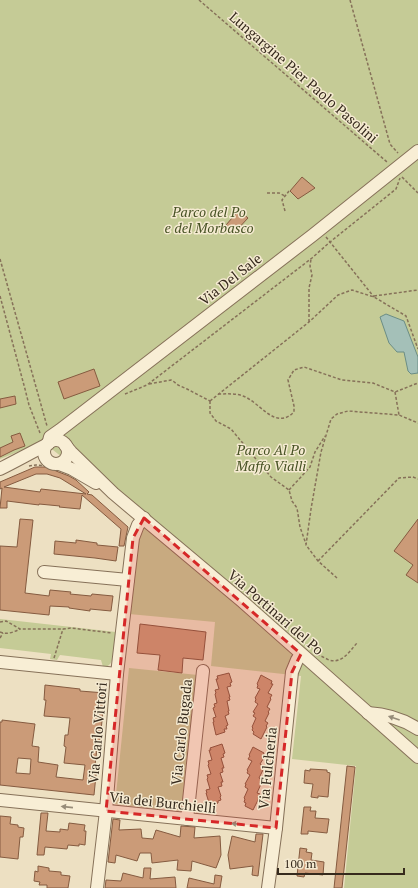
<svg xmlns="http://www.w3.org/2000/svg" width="418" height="888" font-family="'PT Serif',serif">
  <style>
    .green { fill: #c5cb96 }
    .water { fill: #a4c0b8; stroke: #6b8d85 }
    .building { fill: #cb9b78; stroke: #855b40; fill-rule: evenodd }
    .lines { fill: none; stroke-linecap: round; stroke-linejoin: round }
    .minor-casing { stroke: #867159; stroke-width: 14 }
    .path { stroke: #867159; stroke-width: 1.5; stroke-dasharray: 3 2; stroke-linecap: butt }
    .minor { stroke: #f8eed5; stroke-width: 12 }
    .oneway { fill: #978c79 }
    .marked { fill: #d62828; fill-opacity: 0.2; stroke: #d62828; stroke-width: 3; stroke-dasharray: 8 5; stroke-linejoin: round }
    .labels { text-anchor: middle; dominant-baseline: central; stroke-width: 3; stroke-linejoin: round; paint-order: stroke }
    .street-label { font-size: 14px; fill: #362a1d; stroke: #f5ead1 }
    .park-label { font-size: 14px; font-style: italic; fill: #475224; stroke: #f5ead1 }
  </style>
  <rect width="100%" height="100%" fill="#ede0c2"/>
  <g class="green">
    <path d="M0,0H418V888H344L356,766L292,759L301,676L211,666L215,622L129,614L141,520L43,442L0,459Z"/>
    <path d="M0,619L116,632C115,640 115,661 109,665C107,667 106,666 103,667L101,660L60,655L57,660L50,659L51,654L0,648Z"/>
    <path d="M129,668L198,675L184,811L166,809V805L159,804L158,809L115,804Z"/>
  </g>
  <path class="water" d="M386,314L404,321L418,357V373L411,374L408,371L404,352H397L389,343L380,317Z"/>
  <g class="building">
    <path d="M302,177L315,188L298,199L290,191Z"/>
    <path d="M239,210L248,218L235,232L226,225Z"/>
    <path d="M94,369L100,386L64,399L58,382Z"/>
    <path d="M15,396L16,404L0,408V399Z"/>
    <path d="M20,433L25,446L14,450L0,457V448L13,442L11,436Z"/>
    <path d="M35,467H47L53,469L56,471L69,476L76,480L89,492L87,494L92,495L128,527L124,546H119L121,529L82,495L80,509L59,507L60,506L39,504V505L7,501V508H0L2,488L0,489V482ZM36,474H47L60,478L86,494L41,489L40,492L4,487Z"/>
    <path d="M20,519L33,520L25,593L49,596L50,590L71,592L70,594L91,596L92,594L113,596L111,611L90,609V611L69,608V607L50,606L49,615L0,610V546L17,547Z"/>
    <path d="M418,519V583L406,575L413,565L394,551Z"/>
    <path d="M76,540L97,543V545L118,547L116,561L95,558L54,554L55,541L76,543Z"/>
    <path d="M140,624L206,632L203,660L183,658L182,673L158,670L160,655L137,653Z"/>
    <path d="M229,673L232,682L230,683L231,686L227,687L230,697H229L230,700L227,701L229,711H228L229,714L225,716L228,725L226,726L227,729H224L225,732L216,735L213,722H214L213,718L216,717L213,708L215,707L214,704L217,703L215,694L216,693L215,690L219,689L216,679H218L217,676Z"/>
    <path d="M261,675L272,681L271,684H273L268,693L272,695L270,698L271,699L267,707L270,709L268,712L269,713L265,721L268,723L266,726L267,727L261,739L253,734L254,732L252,730L253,728L252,727L256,718L253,716L255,713L253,712L258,704L255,702L256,699L255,698L260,689L257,688L258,685L257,684Z"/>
    <path d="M45,685L80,689V691L105,693L99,749H97L95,765H97L94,795L0,785V722H2V720L35,724L32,746L39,747L38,762L58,765L56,777L83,780L85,765L64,763L66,747L64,746L65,735H68L70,718L44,716L46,700H44ZM18,758L31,759L30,774L16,773Z"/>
    <path d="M222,744L225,753L223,754L224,757L221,758L224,768H222L223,772L220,773L223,782H221L222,786L218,787L221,796L220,797L221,800L218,801V803L210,806L206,793H207L206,790L210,789L207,779L208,778L207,775L211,774L208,765L209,764L208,761L212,760L209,750H211L210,748Z"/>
    <path d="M253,747L264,753L263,755L265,756L260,764L263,766L262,769L263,770L259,778L262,780L260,783L261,784L257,793L260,794L258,798H259L253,810L245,806L246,803L244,802L245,799L244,798L248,789L245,787L246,784H245L250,775L247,773L248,771L247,770L252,761L248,759L250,756L249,755Z"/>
    <path d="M347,766L355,767L342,888H334Z"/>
    <path d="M310,769L327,770V772L330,773L328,797L318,796V798L311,797L313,784L304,783L305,770L310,771Z"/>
    <path d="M304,807H311L310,811H316L315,818L329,819L327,833L308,831V834H301Z"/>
    <path d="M41,813H48L46,831L60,832V829L68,830L69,823L85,825L84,831H86L85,845L79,844V846L68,845L67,849L45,847L44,855H37Z"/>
    <path d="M0,816L11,817L10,824L18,825V827L24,828L23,837H20L18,859L0,857Z"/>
    <path d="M113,819L120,820L119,830L141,829L142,838L153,839L156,830L180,837L181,826L195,827L194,838L220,836L221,855L216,868L192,861L191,871L177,870L178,860L152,863L151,853H140L137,861L116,855L115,863L108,862Z"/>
    <path d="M256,834H263L258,876L252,875L253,866L230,869L228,855L232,836L255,842Z"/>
    <path d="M300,848L307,849L306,852L312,853L311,860L324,862L323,875L305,873L304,877L297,876Z"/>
    <path d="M38,866L49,868V871L61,872V875L70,876L68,888H47V885H39L40,882L34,881L35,871L38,872Z"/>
    <path d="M144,868H151L150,879L175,877L176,888H105L106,880L121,881L123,873L143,878Z"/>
    <path d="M215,875L222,876L220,888H187L189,878L214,884Z"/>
  </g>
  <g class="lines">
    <defs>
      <g id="minor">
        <circle cx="56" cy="452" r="12"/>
        <path d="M50,442L49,441L50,437L60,430L313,235L418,151"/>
        <path d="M65,445L71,452L113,493L243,602L418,757"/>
        <path d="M59,464L72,469L96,483"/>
        <path d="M0,469C16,461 32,452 48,444"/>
        <path d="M44,572L128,580"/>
        <path d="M0,662L117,674"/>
        <path d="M368,713C386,714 403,719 418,729"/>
        <path d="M0,800L276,828"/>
        <path d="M187,819L203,671"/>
        <path d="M97,888L106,811L117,674L133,538L138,525L144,518"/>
        <path d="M268,888L276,828L292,672L297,660L301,654"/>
      </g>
    </defs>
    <use href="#minor" class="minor-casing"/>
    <g class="path">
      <path d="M199,0L387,162"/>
      <path d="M350,0L390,144L398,153"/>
      <path d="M402,177L418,193"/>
      <path d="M267,193H279L285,196"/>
      <path d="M285,211L282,200L289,191"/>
      <path d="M326,237L374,297"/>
      <path d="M0,259L47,426"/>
      <path d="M0,296L25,389L29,405L40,433"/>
      <path d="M374,296L418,290"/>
      <path d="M309,322V288L312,275L310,266L311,259"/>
      <path d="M149,384L171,380L173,381L178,385L187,389L210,401"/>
      <path d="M395,392L399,415"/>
      <path d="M125,394L147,385L312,258L330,242L396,189L400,178"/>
      <path d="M218,394C227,394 235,393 243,396C260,402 275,431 294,412V406L288,380L294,370L304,367L342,380L373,383L395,392L418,383"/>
      <path d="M210,401L309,322L338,295L352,290L374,297L406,316L418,349"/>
      <path d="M210,401V413L216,421L231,429L271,477L289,490L292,501L297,508L300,527L306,544"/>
      <path d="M29,466L36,465L48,466"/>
      <path d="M289,490L310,467L315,452L325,436"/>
      <path d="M318,561L399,478L413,477L418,479"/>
      <path d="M337,578L318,561L306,545L311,509L321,452L331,419L337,414L348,411L399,415L418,423"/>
      <path d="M0,622L6,621L20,629H63L71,628L112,633"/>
      <path d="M0,632C7,635 14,632 20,629"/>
      <path d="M0,638L3,633"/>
      <path d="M317,654C321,656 325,658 329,660C342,664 349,652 357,643"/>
      <path d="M54,658L63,629"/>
    </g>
    <use href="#minor" class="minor"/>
  </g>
  <defs><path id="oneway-solid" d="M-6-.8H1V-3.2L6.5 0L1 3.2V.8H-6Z"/></defs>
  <g class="oneway">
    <use href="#oneway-solid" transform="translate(394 718) rotate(-161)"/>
    <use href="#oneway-solid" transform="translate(67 807) rotate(-174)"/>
    <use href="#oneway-solid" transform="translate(237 824) rotate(-174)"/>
  </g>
  <path class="marked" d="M144,518L301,654L292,672L276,828L106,811L133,538Z"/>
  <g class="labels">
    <g class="street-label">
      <text transform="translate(304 77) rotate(41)">Lungargine Pier Paolo Pasolini</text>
      <text transform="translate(230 279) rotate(-38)">Via Del Sale</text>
      <text transform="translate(276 612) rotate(41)">Via Portinari del Po</text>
      <text transform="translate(181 732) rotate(-84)">Via Carlo Bugada</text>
      <text transform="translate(97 733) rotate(-85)">Via Carlo Vittori</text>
      <text transform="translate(267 768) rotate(-84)">Via Fulcheria</text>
      <text transform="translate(163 802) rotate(6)">Via dei Burchielli</text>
    </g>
    <g class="park-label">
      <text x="209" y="211">Parco del Po<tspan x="209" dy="16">e del Morbasco</tspan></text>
      <text x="271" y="449">Parco Al Po<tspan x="271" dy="16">Maffo Vialli</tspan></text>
    </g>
  </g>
  <path d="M278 868v6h126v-6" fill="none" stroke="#362a1d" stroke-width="2"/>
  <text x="284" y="868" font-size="12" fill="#362a1d" stroke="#f5ead1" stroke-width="3" paint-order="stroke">100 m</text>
</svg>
